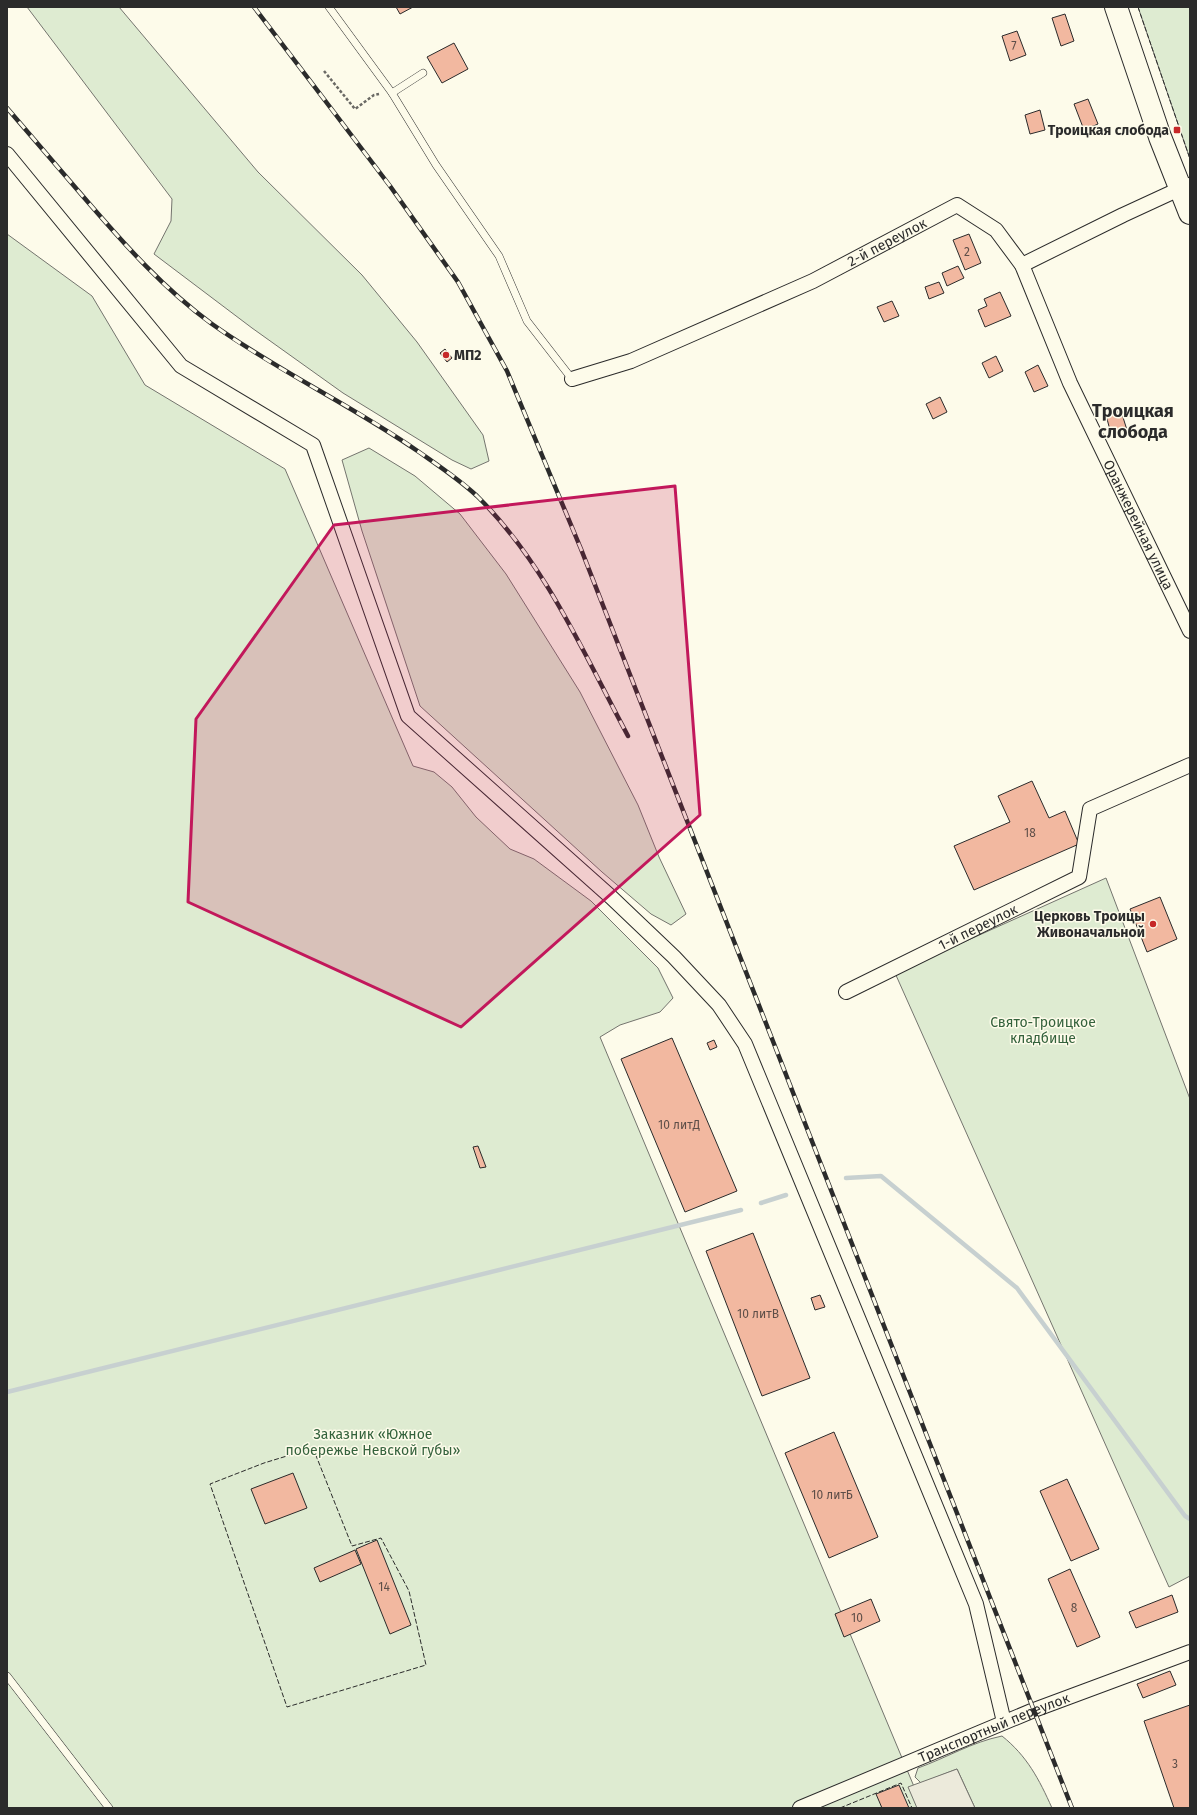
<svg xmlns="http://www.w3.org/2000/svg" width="1197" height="1815" font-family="'Fira Sans',sans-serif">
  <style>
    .green { fill: #deebd1; stroke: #74746e }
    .parking { fill: #eceadb; stroke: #74746e }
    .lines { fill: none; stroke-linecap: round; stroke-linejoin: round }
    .stream { stroke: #c7d0d0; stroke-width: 4.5 }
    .building { fill: #f2b8a0; stroke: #2b2b2b }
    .lane-casing { stroke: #2b2b2b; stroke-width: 8 }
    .street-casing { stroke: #2b2b2b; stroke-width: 16 }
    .primary-casing { stroke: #2b2b2b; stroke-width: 24 }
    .path { stroke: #6a6964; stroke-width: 2.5; stroke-dasharray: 3 2; stroke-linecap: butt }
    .lane { stroke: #fdfbea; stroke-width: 7 }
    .street { stroke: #fdfbea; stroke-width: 14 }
    .primary { stroke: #fdfbea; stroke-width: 22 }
    .rail-casing { stroke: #2b2b2b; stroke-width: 4.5 }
    .rail { stroke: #fdfbea; stroke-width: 3; stroke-dasharray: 9; stroke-linecap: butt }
    .fence { stroke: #2b2b2b; stroke-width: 1; stroke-dasharray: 5 2; stroke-linecap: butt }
    .marked { fill: #c2185b; fill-opacity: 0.2; stroke: #c2185b; stroke-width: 3; stroke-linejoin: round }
    .poi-dot { fill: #c62828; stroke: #fdfbea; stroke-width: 1.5 }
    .labels { text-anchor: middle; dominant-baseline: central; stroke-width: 3; stroke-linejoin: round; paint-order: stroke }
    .number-label { font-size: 12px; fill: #5d4e48 }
    .poi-label { font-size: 14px; font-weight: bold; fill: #2b2b2b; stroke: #fdfbea; text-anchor: end }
    .street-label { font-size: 14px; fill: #2b2b2b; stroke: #fdfbea }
    .park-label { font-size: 14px; fill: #34623c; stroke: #fdfbea }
    .district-label { font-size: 18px; font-weight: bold; fill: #2b2b2b; stroke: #fdfbea }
  </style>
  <rect width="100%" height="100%" fill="#fdfbea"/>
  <g class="green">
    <path d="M27,7H119L258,172L362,275L417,342L483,435L489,461L471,469L452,460L343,393L252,328L154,254L171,221L172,199Z"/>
    <path d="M1138,7H1190V159Z"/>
    <path d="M7,234L92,296L145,385L285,469L413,766L434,772L452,787L476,817L510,849L534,859L591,901L658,968L673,998L660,1012L620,1025L600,1037L923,1808H7Z"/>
    <path d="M369,448L415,476L460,514L506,574L580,692L638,805L659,857L686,914L671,925L651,914L602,872L420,706L362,531L342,460Z"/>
    <path d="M1106,878L1190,1099V1576L1169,1587L895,973Z"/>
    <path d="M1002,1736C1027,1756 1039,1779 1052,1808H975L957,1769L921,1783L915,1777L918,1768C946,1758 972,1742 1002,1736Z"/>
  </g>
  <path class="parking" d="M957,1769L975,1808H917L908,1787Z"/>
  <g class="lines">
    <g class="stream">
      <path d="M846,1178L881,1176L1017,1288L1185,1516L1190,1519"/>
      <path d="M761,1203L786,1195"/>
      <path d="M7,1392L741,1210"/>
    </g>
  </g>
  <g class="building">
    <path d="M396,7H413L400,14Z"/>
    <path d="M1065,14L1074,41L1061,46L1052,18Z"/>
    <path d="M1017,31L1026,55L1010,61L1002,36Z"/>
    <path d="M454,43L468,69L442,83L427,57Z"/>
    <path d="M1088,99L1098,124L1084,130L1074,104Z"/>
    <path d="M1040,110L1045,130L1030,134L1025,115Z"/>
    <path d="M969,234L981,263L965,270L953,240Z"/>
    <path d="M958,266L964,278L947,286L942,273Z"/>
    <path d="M939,282L944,293L929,299L925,287Z"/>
    <path d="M1000,292L1011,316L985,327L978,310L987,306L984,299Z"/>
    <path d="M892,301L899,316L884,322L877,307Z"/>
    <path d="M445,349L452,358L447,362L440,353Z"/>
    <path d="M996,356L1003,371L989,378L982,363Z"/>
    <path d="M1038,365L1048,386L1034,392L1025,372Z"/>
    <path d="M940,397L947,412L933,419L926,404Z"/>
    <path d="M1121,411L1127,430L1111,434L1106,415Z"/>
    <path d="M1032,781L1049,818L1065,811L1079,844L974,890L954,846L1010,822L998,796Z"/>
    <path d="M1160,897L1177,939L1147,952L1130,909Z"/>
    <path d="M672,1038L737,1191L685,1212L621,1059Z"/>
    <path d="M714,1040L717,1047L710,1050L707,1043Z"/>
    <path d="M478,1146L486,1167L480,1168L473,1147Z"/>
    <path d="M753,1233L810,1378L762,1396L706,1251Z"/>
    <path d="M820,1295L825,1307L815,1310L811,1298Z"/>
    <path d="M834,1432L878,1537L829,1558L785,1453Z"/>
    <path d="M293,1473L307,1508L265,1524L251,1489Z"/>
    <path d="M1067,1479L1099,1549L1071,1561L1040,1491Z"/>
    <path d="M377,1540L411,1625L390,1634L356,1549Z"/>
    <path d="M355,1550L361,1564L320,1582L314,1568Z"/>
    <path d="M1070,1569L1100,1637L1077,1647L1048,1579Z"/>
    <path d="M1172,1595L1178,1612L1136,1628L1129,1612Z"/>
    <path d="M871,1599L880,1621L844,1637L835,1614Z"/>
    <path d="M1170,1671L1176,1685L1143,1698L1137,1684Z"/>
    <path d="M1190,1705V1808H1174L1144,1721Z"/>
    <path d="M899,1785L909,1808H882L876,1794Z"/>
  </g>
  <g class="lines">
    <defs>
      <g id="lane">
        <path d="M329,7L392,93"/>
        <path d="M423,73L392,93L436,165L499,256L527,321L572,379"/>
        <path d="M7,1676L109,1808"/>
      </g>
      <g id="street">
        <path d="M7,154L181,366L313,445L408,716L611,897L674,957L719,1005L745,1044L976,1604L1004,1722"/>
        <path d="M1022,265L1123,215L1188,185"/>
        <path id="s1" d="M572,379L631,361L813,281L957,205L996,230L1022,265L1070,383L1190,631"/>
        <path id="s2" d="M846,992L1079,877L1090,809L1190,765"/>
        <path id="s3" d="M800,1808L1034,1710L1190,1652"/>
      </g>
      <path id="primary" d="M1116,7L1160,137L1190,213"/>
    </defs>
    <use href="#lane" class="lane-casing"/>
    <use href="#street" class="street-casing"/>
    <use href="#primary" class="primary-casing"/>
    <path class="path" d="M324,71L355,109L374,95L379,94"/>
    <use href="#lane" class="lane"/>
    <use href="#street" class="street"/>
    <use href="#primary" class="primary"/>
    <defs>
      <g id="rail">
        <path d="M254,7L390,186L458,282L507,371L581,549L1072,1808"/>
        <path d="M7,108C34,139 60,170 87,201C125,245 164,289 212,324C278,371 353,406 419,452C439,466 460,480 477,496C545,563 584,654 628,736"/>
      </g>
    </defs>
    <use href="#rail" class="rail-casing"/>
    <use href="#rail" class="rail"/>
    <g class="fence">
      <path d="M1138,7L1190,159"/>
      <path d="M313,1448L352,1546L381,1538L409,1591L426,1665L287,1707L210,1484L264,1463Z"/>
      <path d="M840,1808L901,1783L912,1808"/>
    </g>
  </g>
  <path class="marked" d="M675,486L700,815L461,1027L188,902L196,719L334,525Z"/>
  <g class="poi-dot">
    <rect x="1173" y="126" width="8" height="8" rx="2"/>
    <circle cx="446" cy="355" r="4"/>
    <circle cx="1153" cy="924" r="4"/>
  </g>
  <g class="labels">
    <g class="number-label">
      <text x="1014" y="46">7</text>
      <text x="967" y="252">2</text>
      <text x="1030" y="833">18</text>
      <text x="679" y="1125">10 литД</text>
      <text x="758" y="1314">10 литВ</text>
      <text x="832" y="1495">10 литБ</text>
      <text x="384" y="1587">14</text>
      <text x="1074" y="1608">8</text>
      <text x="857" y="1618">10</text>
      <text x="1175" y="1764">3</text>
    </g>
    <g class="poi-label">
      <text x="1169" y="130">Троицкая слобода</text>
      <text x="454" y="355" text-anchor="start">МП2</text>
      <text x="1145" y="916">Церковь Троицы<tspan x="1145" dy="16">Живоначальной</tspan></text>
    </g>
    <g class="street-label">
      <text stroke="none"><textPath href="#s1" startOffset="344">2-й переулок</textPath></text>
      <text stroke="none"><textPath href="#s1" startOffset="798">Оранжерейная улица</textPath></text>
      <text stroke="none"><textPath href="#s2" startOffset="147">1-й переулок</textPath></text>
      <text stroke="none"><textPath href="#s3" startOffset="210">Транспортный переулок</textPath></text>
    </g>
    <g class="park-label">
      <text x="1043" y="1022">Свято-Троицкое<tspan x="1043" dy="16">кладбище</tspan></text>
      <text x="373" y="1434">Заказник «Южное<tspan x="373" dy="16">побережье Невской губы»</tspan></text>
    </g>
    <g class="district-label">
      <text x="1133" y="411">Троицкая<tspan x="1133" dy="21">слобода</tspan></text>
    </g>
  </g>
  <rect width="1197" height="1815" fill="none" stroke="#2b2b2b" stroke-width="16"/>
</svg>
